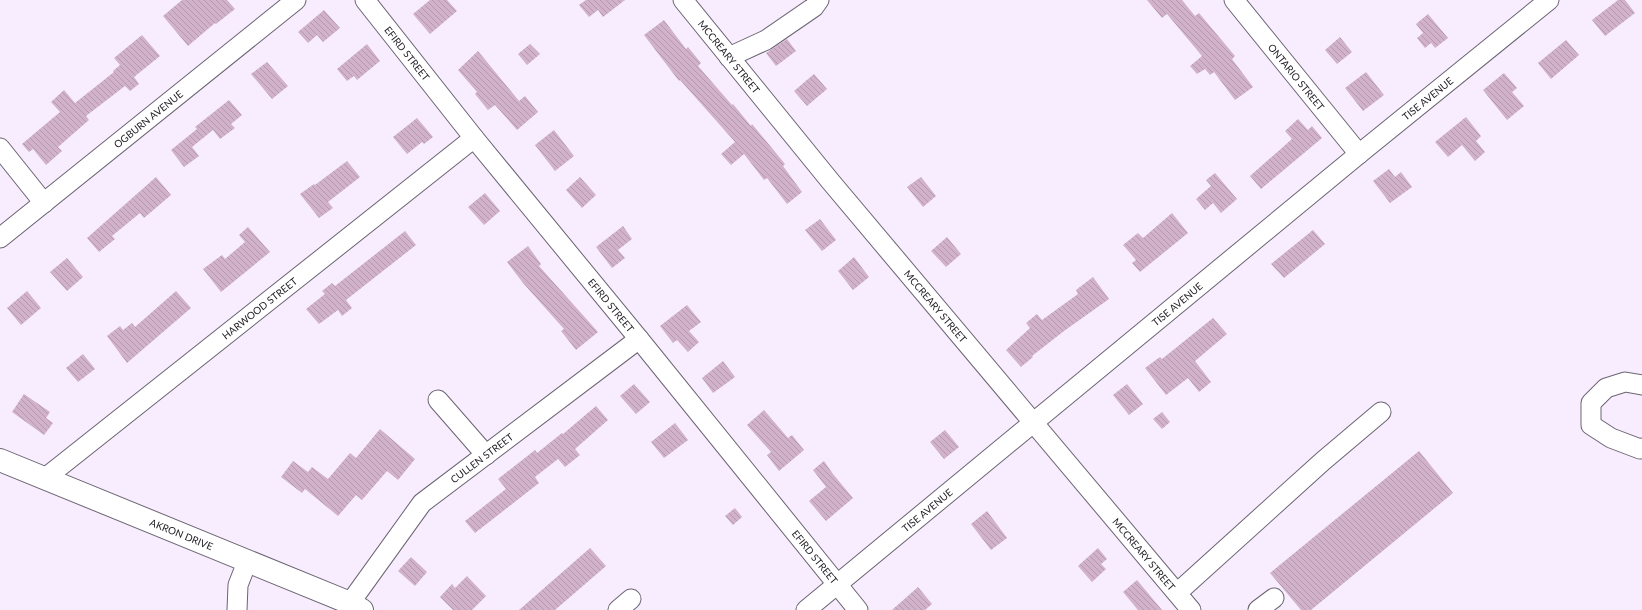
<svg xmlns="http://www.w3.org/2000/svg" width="1642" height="610" font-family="Lato,sans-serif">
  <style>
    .building { fill: url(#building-back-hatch) }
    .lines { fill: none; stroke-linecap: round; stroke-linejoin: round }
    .minor-casing { stroke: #6c6472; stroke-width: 21 }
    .major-casing { stroke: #6c6472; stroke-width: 24 }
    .minor { stroke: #fff; stroke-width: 19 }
    .major { stroke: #fff; stroke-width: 22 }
    .labels { text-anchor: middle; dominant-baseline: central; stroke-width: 3.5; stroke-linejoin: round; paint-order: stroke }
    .street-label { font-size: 10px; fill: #262228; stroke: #fff }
  </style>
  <defs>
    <pattern id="building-back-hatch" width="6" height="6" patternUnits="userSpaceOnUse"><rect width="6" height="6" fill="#d1b2ca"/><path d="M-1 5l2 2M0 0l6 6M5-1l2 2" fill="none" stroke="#b399ae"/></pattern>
  </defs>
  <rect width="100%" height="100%" fill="#f7edfe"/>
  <g class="building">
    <path d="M182,0H227L235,9L216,24L215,23L188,46L163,16Z"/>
    <path d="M430,0H447L457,11L430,34L413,14Z"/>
    <path d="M586,0H625L603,17L598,10L589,17L579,5Z"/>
    <path d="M1147,0H1182L1195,16L1199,13L1235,56L1232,59L1253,87L1235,100L1214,72L1210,75L1205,69L1197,74L1190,66L1202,56L1167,14L1162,18Z"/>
    <path d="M1618,0H1625L1635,13L1605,36L1592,20Z"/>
    <path d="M324,10L340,28L323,42L317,35L308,43L298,32Z"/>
    <path d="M1428,14L1448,38L1435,48L1431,43L1425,48L1417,38L1423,33L1416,24Z"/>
    <path d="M664,20L686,49L688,47L701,63L698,66L732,105L733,104L751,126L752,124L785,164L783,166L802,192L787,204L767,178L764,180L744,154L731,165L721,154L735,142L680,80L679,81L644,35Z"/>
    <path d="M142,35L160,56L134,77L139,84L130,91L125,86L86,116L89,120L58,147L62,151L46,165L33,149L29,152L22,144L60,112L51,102L64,90L75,103L114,72L113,71L120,65L114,58Z"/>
    <path d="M1340,37L1352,52L1337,64L1325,50Z"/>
    <path d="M787,39L796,51L776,66L766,53Z"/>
    <path d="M1566,40L1579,55L1551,79L1538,63Z"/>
    <path d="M367,44L380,61L357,80L354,76L347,81L337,69Z"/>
    <path d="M530,44L540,54L527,65L518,54Z"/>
    <path d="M478,51L519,101L525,96L538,112L517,130L495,105L488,110L475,94L477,92L458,70Z"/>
    <path d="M267,62L288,86L272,99L251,74Z"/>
    <path d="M1366,72L1384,95L1363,111L1345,88Z"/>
    <path d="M1504,73L1517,88L1512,92L1524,106L1507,120L1483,90Z"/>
    <path d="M814,74L827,89L807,106L794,91Z"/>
    <path d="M229,100L242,115L231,124L235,128L220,139L213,130L192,147L199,156L184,167L171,150L197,129L195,127Z"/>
    <path d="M1466,117L1481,136L1476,141L1485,152L1475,161L1462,145L1448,157L1435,142Z"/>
    <path d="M417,118L433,137L424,144L422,142L407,154L393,137Z"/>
    <path d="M1298,119L1308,130L1312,126L1322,138L1261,189L1250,176L1292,139L1285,131Z"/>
    <path d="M554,130L574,156L555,171L535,145Z"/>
    <path d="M347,161L360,177L328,202L333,208L319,218L300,194L314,184L315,185Z"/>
    <path d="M1389,169L1395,177L1401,172L1412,187L1390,203L1373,181Z"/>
    <path d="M1215,173L1237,199L1221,213L1213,203L1205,210L1196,199L1211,186L1206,180Z"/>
    <path d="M156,177L171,195L144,218L140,213L112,236L115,239L99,252L87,238Z"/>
    <path d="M580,177L596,195L582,208L566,190Z"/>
    <path d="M921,177L936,196L923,207L907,187Z"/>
    <path d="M485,193L500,211L484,225L468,207Z"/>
    <path d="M1172,213L1188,233L1140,272L1132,263L1136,260L1123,245L1138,233L1143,238Z"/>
    <path d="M820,219L836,240L822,251L805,230Z"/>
    <path d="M623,226L632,239L618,250L625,258L612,268L596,247Z"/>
    <path d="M248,227L270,252L221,292L203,269L222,255L225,259L245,242L239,235Z"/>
    <path d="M1313,230L1325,244L1284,278L1271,264Z"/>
    <path d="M405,231L416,245L346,300L352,308L342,316L338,310L319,324L306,309L325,294L322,291L332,283L335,286Z"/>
    <path d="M947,237L961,254L946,267L931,251Z"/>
    <path d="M528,246L541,264L539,266L598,332L576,350L561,331L564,329L523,283L507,262Z"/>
    <path d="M854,257L869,277L853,290L838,271Z"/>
    <path d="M67,258L83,277L67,291L50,272Z"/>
    <path d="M1093,277L1109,299L1064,331L1032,356L1033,357L1021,367L1006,350L1030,328L1026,323L1037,314L1042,320L1078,294L1076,290Z"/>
    <path d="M27,291L41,308L21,325L7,308Z"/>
    <path d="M176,291L191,308L127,363L107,336L120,326L123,330L132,323L135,327Z"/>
    <path d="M687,305L701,322L689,331L699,342L688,352L677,340L673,343L660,326Z"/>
    <path d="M1213,318L1227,334L1195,361L1211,382L1199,392L1188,378L1166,395L1145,368L1160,357L1162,359Z"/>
    <path d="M83,354L95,369L78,382L66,368Z"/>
    <path d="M723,361L735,377L713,393L702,378Z"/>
    <path d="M634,384L650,402L636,414L620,396Z"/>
    <path d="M1127,384L1143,404L1129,415L1113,395Z"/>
    <path d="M24,394L50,412L46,418L53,423L44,435L12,412Z"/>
    <path d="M596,406L608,420L575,449L580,455L565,467L558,459L535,477L539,483L475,533L465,521L506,489L498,479L535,450L537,453L562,433L563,434Z"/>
    <path d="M764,410L788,438L792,435L804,450L779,471L767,455L771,452L747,425Z"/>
    <path d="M1162,412L1170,422L1162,429L1153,419Z"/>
    <path d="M675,423L688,440L664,458L651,442Z"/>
    <path d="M380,429L415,459L398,480L387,471L362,500L356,495L338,516L305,489L302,493L281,477L293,461L308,472L312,467L328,479L350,453L356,458Z"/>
    <path d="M945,430L959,447L944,459L930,442Z"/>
    <path d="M1419,451L1453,493L1311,610H1301L1270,573Z"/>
    <path d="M824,461L833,474L853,498L826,521L809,501L826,487L813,470Z"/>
    <path d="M735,508L742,517L733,525L725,516Z"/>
    <path d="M987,511L1007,538L991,550L971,524Z"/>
    <path d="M590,548L606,566L555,610H519Z"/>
    <path d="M1098,548L1107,559L1101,564L1106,569L1092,582L1078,566Z"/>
    <path d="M411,557L427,572L415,586L398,571Z"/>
    <path d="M467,576L486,596L472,610H453L440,597L452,584L455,588Z"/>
    <path d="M1137,580L1162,610H1138L1123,592Z"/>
    <path d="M918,587L932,604L925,610H892Z"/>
  </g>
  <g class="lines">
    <defs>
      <g id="minor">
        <path id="s1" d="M365,0L474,138L639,339L858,610"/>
        <path id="s2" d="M683,0L831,182L1191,610"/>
        <path id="s3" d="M1234,0L1359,154"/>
        <path d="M729,57L766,40L814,7L819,0"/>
        <path d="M0,148L44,203"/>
        <path id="s4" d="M0,238L296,0"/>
        <path d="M1642,385L1625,382L1606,388L1591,403V425L1611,438L1640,449L1642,448"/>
        <path d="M438,400L486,455"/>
        <path id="s5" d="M44,479L474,138"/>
        <path d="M1177,593L1323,461L1381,412"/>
        <path id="s6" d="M350,603L422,503L639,339"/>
        <path d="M237,610L238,585L247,562"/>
        <path d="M618,610L631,599"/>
        <path id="s7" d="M806,610L1359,154L1549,0"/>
        <path d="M1258,610L1274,598"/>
      </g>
      <g id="major">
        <path id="s8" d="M0,460L350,603L362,610"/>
      </g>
    </defs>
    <use href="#minor" class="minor-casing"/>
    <use href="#major" class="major-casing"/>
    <use href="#minor" class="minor"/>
    <use href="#major" class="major"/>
  </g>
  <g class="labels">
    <g class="street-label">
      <text stroke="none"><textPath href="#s1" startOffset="68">EFIRD STREET</textPath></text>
      <text stroke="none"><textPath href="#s2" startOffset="73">MCCREARY STREET</textPath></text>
      <text stroke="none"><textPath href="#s3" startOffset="99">ONTARIO STREET</textPath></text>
      <text stroke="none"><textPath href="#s7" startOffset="805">TISE AVENUE</textPath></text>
      <text stroke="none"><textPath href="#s4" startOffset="190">OGBURN AVENUE</textPath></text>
      <text stroke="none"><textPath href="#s1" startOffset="392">EFIRD STREET</textPath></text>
      <text stroke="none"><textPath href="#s7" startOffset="481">TISE AVENUE</textPath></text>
      <text stroke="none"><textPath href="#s2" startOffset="397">MCCREARY STREET</textPath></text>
      <text stroke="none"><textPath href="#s5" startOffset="275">HARWOOD STREET</textPath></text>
      <text stroke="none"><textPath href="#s6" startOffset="198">CULLEN STREET</textPath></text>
      <text stroke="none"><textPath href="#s7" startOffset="157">TISE AVENUE</textPath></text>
      <text stroke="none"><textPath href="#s8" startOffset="196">AKRON DRIVE</textPath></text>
      <text stroke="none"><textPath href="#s2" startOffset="721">MCCREARY STREET</textPath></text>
      <text stroke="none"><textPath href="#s1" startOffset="716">EFIRD STREET</textPath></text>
    </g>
  </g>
</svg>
